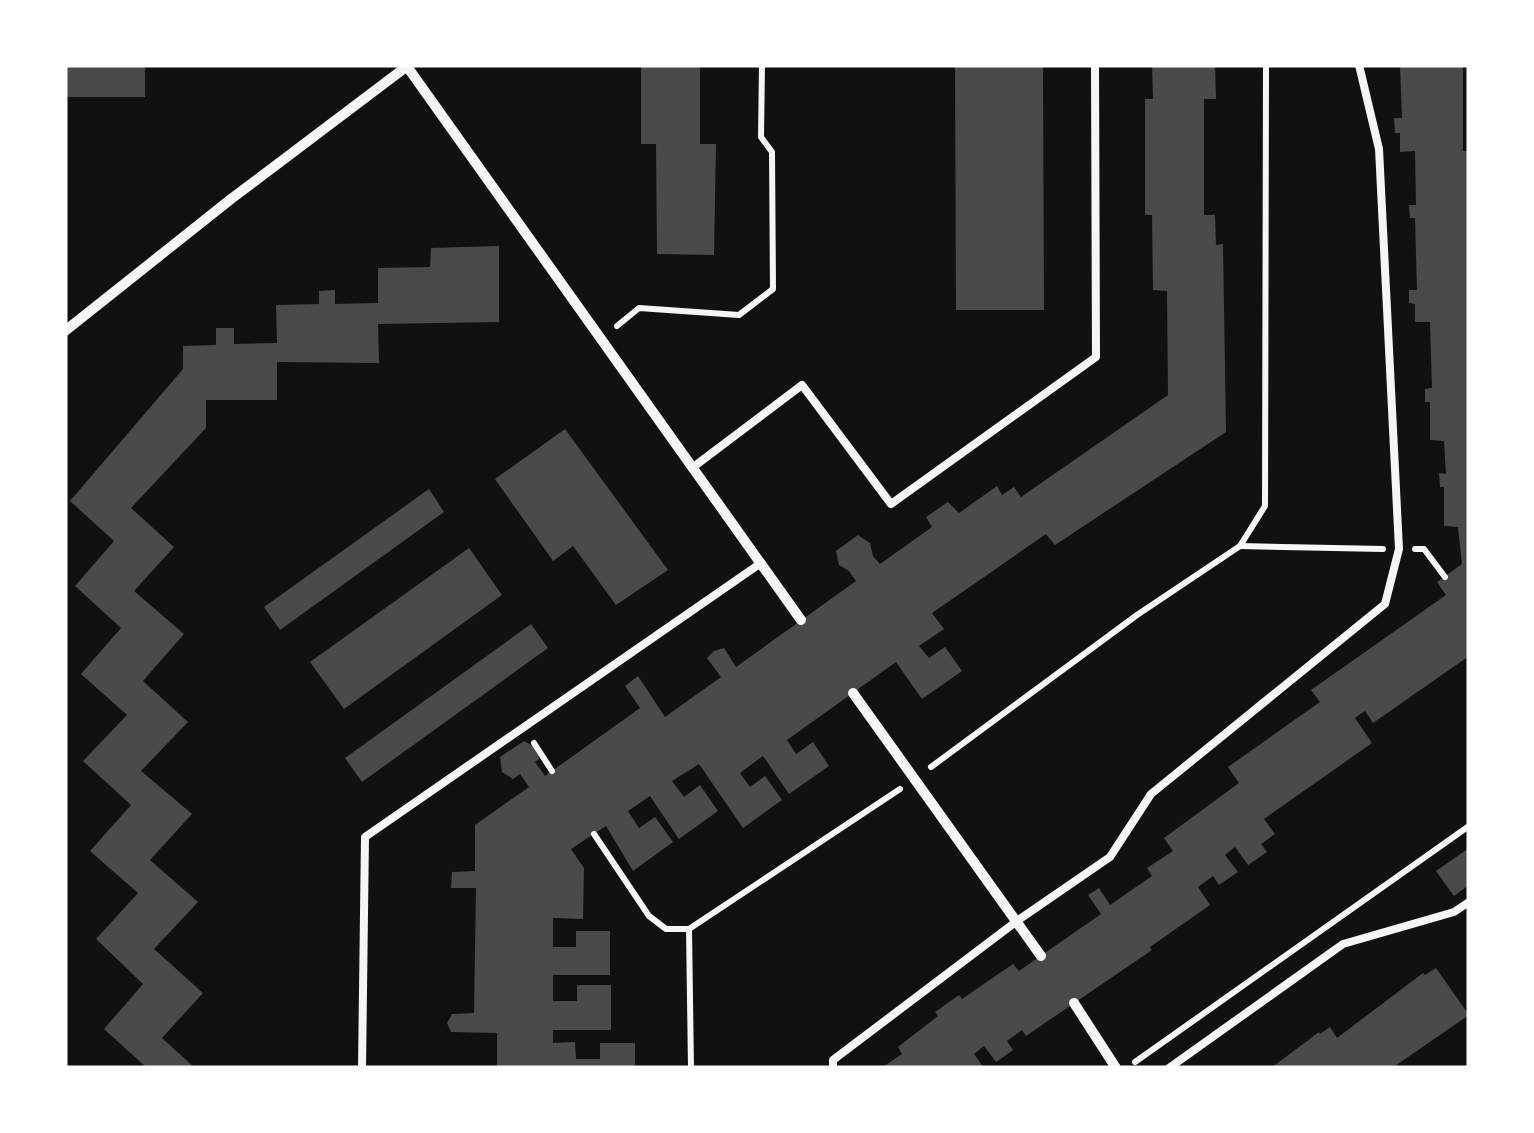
<svg xmlns="http://www.w3.org/2000/svg" width="1534" height="1133" font-family="'Space Grotesk',sans-serif">
  <style>
    .building { fill: #4a4a4a }
    .lines { fill: none; stroke-linecap: round; stroke-linejoin: round }
    .path { stroke: #f5f5f5; stroke-width: 6 }
    .service { stroke: #f5f5f5; stroke-width: 8 }
    .minor { stroke: #f5f5f5; stroke-width: 10 }
  </style>
  <rect width="100%" height="100%" fill="#111"/>
  <g class="building">
    <rect x="65" y="65" width="80" height="32"/>
    <path d="M641,65H700V144H716L714,255L657,254L656,144H641Z"/>
    <path d="M955,65H1043L1044,310H956Z"/>
    <path d="M1152,65H1215L1216,99H1204V215H1215L1216,245L1223,244L1226,432L1055,545L1046,534L932,613L944,629L919,646L929,658L945,647L962,671L922,699L896,662L787,740L796,754L813,742L829,766L789,794L763,756L740,773L750,787L765,776L782,800L743,828L699,764L672,781L684,797L700,785L718,811L679,839L650,796L628,811L639,828L655,817L673,842L633,871L606,826L571,849L584,868L583,919L553,918V947H576V931H610V975H553V1001H577V985H611V1030H553V1043L575,1042L576,1059H600V1043H635V1068H497V1033L451,1032L447,1023L452,1014L474,1013L476,888H451L452,872L475,871V825L529,787L520,774L513,779L502,772L500,757L524,741L536,748L539,759L535,762L545,776L640,708L625,686L638,676L665,717L721,677L707,658L714,651L724,648L736,667L856,581L849,571L839,565L836,551L858,535L870,543L873,556L880,564L932,527L926,517L948,502L959,513L997,486L1002,495L1014,487L1021,497L1168,395L1167,291L1153,290L1152,215H1145V99H1153Z"/>
    <path d="M1400,65H1463V151H1469V656L1373,723L1365,711L1355,718L1372,743L1264,819L1275,834L1261,844L1267,852L1248,865L1235,847L1225,855L1238,872L1219,885L1213,876L1198,887L1210,905L1150,947L1152,950L1026,1036L1022,1030L1007,1041L1013,1050L996,1062L984,1046L974,1054L984,1068H881L902,1054L898,1047L938,1016L935,1012L959,995L962,999L1013,964L1019,971L1101,914L1088,895L1099,888L1110,905L1152,876L1147,868L1173,851L1164,838L1239,783L1228,767L1320,702L1311,690L1446,595L1437,582L1462,564L1458,527L1444,526V487H1440L1439,473L1446,474L1444,441L1430,440V402H1425V389L1432,388L1430,322H1415V304L1409,303V290H1417L1415,218H1410L1409,205H1416L1415,151L1400,152V133H1395L1394,118H1402Z"/>
    <path d="M499,246V322L378,324L379,363L277,362V400H206V428L131,508L174,547L134,591L184,634L143,681L188,722L141,771L192,814L150,860L198,902L154,949L203,993L162,1038L195,1068H147L104,1029L143,984L96,939L138,893L90,851L131,805L83,761L127,715L81,674L121,628L75,586L114,541L70,501L183,369V346L216,345V328H234V344L277,343L276,305L319,304V291L335,290V304L378,303V268L430,267L431,248Z"/>
    <path d="M565,429L668,570L616,605L573,546L553,561L495,479Z"/>
    <path d="M429,489L444,512L280,630L264,607Z"/>
    <path d="M469,548L502,595L344,709L310,662Z"/>
    <path d="M531,624L548,648L362,782L345,758Z"/>
    <path d="M1469,848V885L1454,896L1436,871Z"/>
    <path d="M1436,968L1469,1015L1392,1068H1271L1319,1032L1320,1034L1330,1027L1337,1038L1423,973L1425,975Z"/>
  </g>
  <g class="lines">
    <g class="path">
      <path d="M617,326L639,308L739,315L773,289L772,152L761,137L762,65"/>
      <path d="M1240,546L1383,549"/>
      <path d="M1415,549H1424L1445,577"/>
      <path d="M534,743L552,771"/>
      <path d="M931,767L1137,615L1240,546L1265,506L1266,65"/>
      <path d="M594,834L649,916L666,929H689"/>
      <path d="M1135,1062L1469,826"/>
      <path d="M691,1068L689,929L900,789"/>
    </g>
    <g class="service">
      <path d="M692,468L802,385L891,504L1096,357L1095,65"/>
      <path d="M362,1068L365,837L761,563"/>
      <path d="M833,1068V1060L1017,921L1110,857L1151,794L1385,604L1399,549L1379,149L1359,65"/>
      <path d="M1169,1068L1343,944L1454,912L1469,902"/>
    </g>
    <g class="minor">
      <path d="M406,65L801,620"/>
      <path d="M65,331L231,199L406,67"/>
      <path d="M853,693L1041,956"/>
      <path d="M1074,1003L1116,1068"/>
    </g>
  </g>
  <rect width="1534" height="1133" fill="none" stroke="#ffffff" stroke-width="135"/>
</svg>
